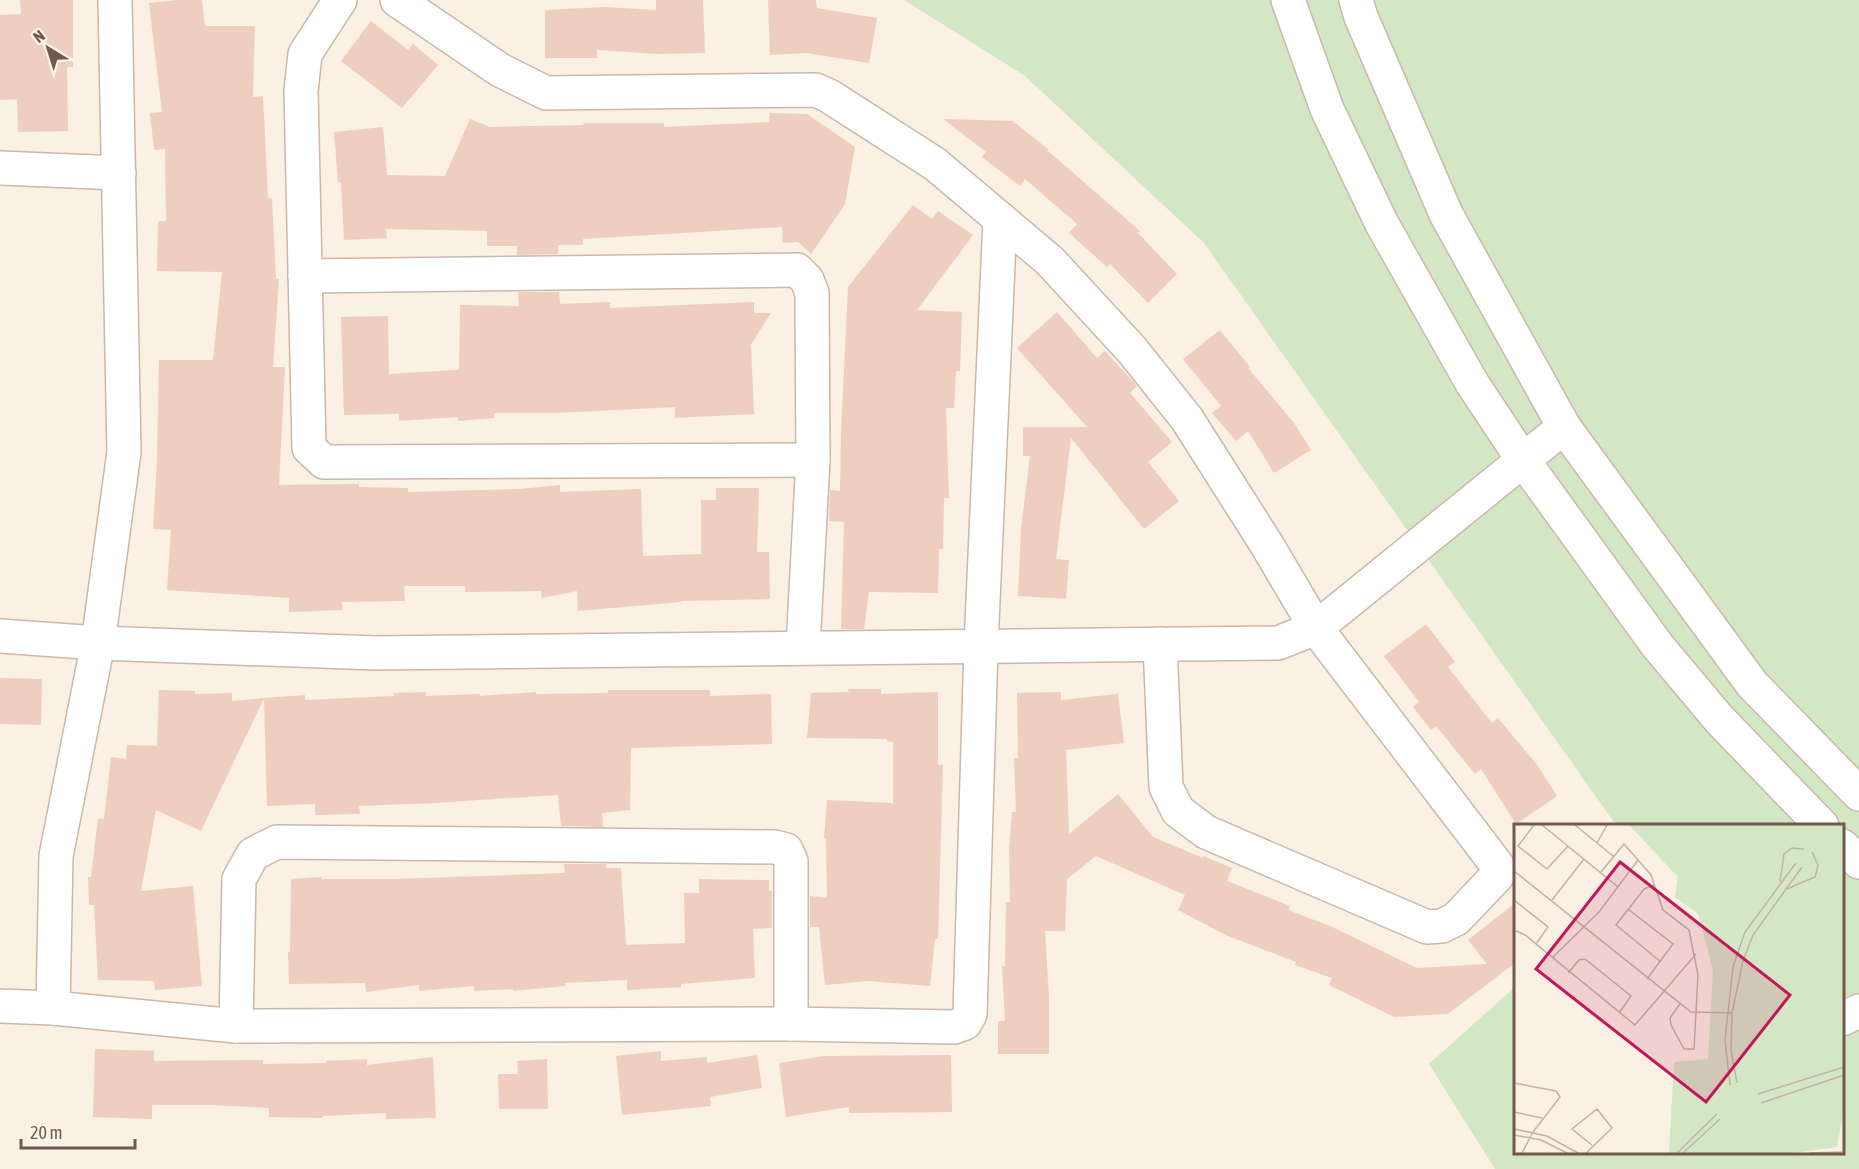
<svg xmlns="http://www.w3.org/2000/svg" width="1859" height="1169" font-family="'Asap Condensed',sans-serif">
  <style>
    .green { fill: #d3e7c4 }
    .building { fill: #eecebe }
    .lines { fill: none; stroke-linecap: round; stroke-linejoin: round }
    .minor-casing { stroke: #cbb8ab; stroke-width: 36 }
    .minor { stroke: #fff; stroke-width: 33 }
    .inset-road { fill: none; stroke: #c3b3a7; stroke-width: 1.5 }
    .view { fill: #c2185b; fill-opacity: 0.15; stroke: #c2185b; stroke-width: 3 }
    .inset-edge { fill: none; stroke: #71574c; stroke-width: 3 }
  </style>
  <rect width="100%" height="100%" fill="#faf0e4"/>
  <path class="green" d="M904,0H1859V1169H1495L1429,1064L1515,987L1516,1152H1842V826L1616,825L1204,243L1025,76Z"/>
  <g class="building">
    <path d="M20,0H73V67H67L68,131L18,132L17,99L0,100V15L21,14Z"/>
    <path d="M177,0H202L205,26H255L253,97L263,96L268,198H272L276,279H279L273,367H285L279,485L359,484V487L408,488V492L520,489L560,485V492L641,489L643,556L701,554V500H716V488H759L757,552H769L770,599L681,601V602L578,611L577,591L542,598L541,591L465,592V586H404L405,601L342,602V610L289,612V598L167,590L171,530L153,529L157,460L159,360H213L222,272L157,271L158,221H166L165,149L154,150L150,113L162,112L149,3Z"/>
    <path d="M656,0H703L705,53L657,54L597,50V58H545V10L605,7L656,10Z"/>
    <path d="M768,0H816L817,8L877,18L869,63L807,53L770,55Z"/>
    <path d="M371,21L408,50L413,44L438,65L402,108L341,61Z"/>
    <path d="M770,113L807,114L855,147L845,204L811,254L798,242L783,243L782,227L583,239V245H558V254L517,255V246H487V231L386,229L387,238L344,240L341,182H338L334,132L383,127L387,175L445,176L470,119L490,127L584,125L583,123H664V127L769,122Z"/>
    <path d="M943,119L1013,121L1048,149L1047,150L1140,231L1138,233L1177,274L1148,303L1110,264L1107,267L1069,233L1077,224L1025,179L1020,186L982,157L986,152Z"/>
    <path d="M913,205L932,219L938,211L973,235L917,310L962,312L960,371H956L954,408H946L949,498H944L943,549H939L938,593L869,592L864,629H841L844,522L829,521L830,490L840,491L841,432L848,287Z"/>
    <path d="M518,292H559L560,304L610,302V308L754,302V313H771L750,346L751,347L754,414L675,418V407L557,413H494V418L458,421V417L399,421V414L344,415L341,317L388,316L389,374L455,370L459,369L460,305L519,306Z"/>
    <path d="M1057,312L1097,358L1105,351L1137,386L1130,393L1172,442L1148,462L1179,501L1144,529L1071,438L1056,559L1069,560L1066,599L1018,596L1021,529L1030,456H1023V427H1087L1017,348Z"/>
    <path d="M1220,330L1250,367L1248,368L1294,423L1311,450L1274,473L1248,431L1236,441L1212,413L1221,406L1183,359Z"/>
    <path d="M1426,624L1455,662L1448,667L1492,723L1498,718L1538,766L1557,796L1516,824L1481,769L1475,774L1436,726L1431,730L1413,707L1419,702L1384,656Z"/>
    <path d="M0,678L42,679L41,725L0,724Z"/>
    <path d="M848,689H881V694L938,692V765H943L938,939H935L930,986L868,981L825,985L819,927H810V896L827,898L826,839L824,838L827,800L893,803V742L887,741V739L807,738L811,693L849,692Z"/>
    <path d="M159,690L195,691V694L232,693V701L264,698L201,831L156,810L141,891L193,886L202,986L155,990L154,981L98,980L94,905H89L88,877H91L98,818L104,819L111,757L126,759L127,745L157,746Z"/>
    <path d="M608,690H710V696L771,694L772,744L631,748L630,810L602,813L603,827L561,826L558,795L434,803L359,806L360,814L315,815V804L267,806L264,698L305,695V700L394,696V693L426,692V696L480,694V696L536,692V694L608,693Z"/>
    <path d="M1061,692V700L1118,694L1124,743L1066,750L1069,834L1118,794L1153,837L1203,858V856L1232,868L1227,881L1290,906L1288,910L1330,926L1417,968L1487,964L1468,940L1515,903V963L1448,1014L1394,1017L1329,985L1332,978L1295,965L1296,962L1228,936L1178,910L1185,895L1096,856L1067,879L1065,931H1045L1049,999V1054H998V1021H1005L1002,966H1005L1006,902H1010L1009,847L1012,812H1016L1014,758H1018L1017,693Z"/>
    <path d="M564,864H606V868H621L626,945L685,943L684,893H699V879L769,880V891H772V928L753,929L755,978L681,984V987L627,990V980L565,983V986L513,991V989L474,991V986L419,991V985L366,992L365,983L289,984L288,952H290L291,879L321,877V879H394L565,873Z"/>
    <path d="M95,1049L154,1051V1061L263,1060V1064L326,1063V1061L367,1059V1065L433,1057L436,1118L386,1119V1113L323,1116V1118L269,1117V1108L212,1105H152V1119L93,1117Z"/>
    <path d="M661,1051V1061L707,1057V1063L757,1055L762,1088L710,1097L711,1106L622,1115L616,1056Z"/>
    <path d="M951,1055L952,1112L849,1113V1107L786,1117L779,1063L824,1056Z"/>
    <path d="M547,1059L548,1109H499L498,1074H518L517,1061Z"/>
  </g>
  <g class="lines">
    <defs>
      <g id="minor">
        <path d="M340,0L305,54L301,91L309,448L324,462L813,460"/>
        <path d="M397,0L500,70L546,93L816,90L829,96L935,164L1050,261L1132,350L1187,419L1267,545L1316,628L1497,865L1499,871L1497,876L1456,919L1442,926L1427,927L1206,832L1178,811L1166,787L1160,644"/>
        <path d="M1288,0L1327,109L1382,224L1472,383L1523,460L1657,645L1719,719L1822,826"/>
        <path d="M1356,0L1361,17L1446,214L1564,427L1752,684L1859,794"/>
        <path d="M0,168L119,173"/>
        <path d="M305,276L797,270L807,280L812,293L813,460L803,647"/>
        <path d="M0,636L98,643L376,653L1278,643L1316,628L1564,427"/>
        <path d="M1842,846L1859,862"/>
        <path d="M0,1006L53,1008L236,1026L791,1024L954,1027L965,1023L970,1014L981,646L1000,219"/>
        <path d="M53,1008L56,856L98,643L124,452L115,0"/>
        <path d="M1842,1019L1859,1011"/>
        <path d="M236,1026L239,879L253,854L277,842L775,847L786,850L791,861V1024"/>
      </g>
    </defs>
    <use href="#minor" class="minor-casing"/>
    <use href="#minor" class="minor"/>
  </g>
  <g transform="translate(1514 824)">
    <rect width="330" height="330" fill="#faf0e4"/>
    <path d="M115,1H330V285L323,323L279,329H155L160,238L194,235L199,146L184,90L161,73L164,53Z" fill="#d3e7c4"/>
    <path class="inset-road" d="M20,1L4,22L33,45L54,22M28,1L104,63M61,1L99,32M83,19L93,1M0,47L177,188L218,189M87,48L110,20L137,51L149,86L175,106L184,151L180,225H170L157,201L156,194L166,180M266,58L270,30L278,24L290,25M140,61L130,65L102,101L147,138M273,65L301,53L304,41L298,28M0,76L34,103L22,120M38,76L70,35M114,85L159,120L133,155M0,106L11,111L121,201L182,130M38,134L85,88L124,36M54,149L65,136L71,135L117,172L105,189M0,259L42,267L46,273L19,308L8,329M223,259L217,226L218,189L229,137L239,111L288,43M216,261L211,216L219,143L231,108L282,39M244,270L330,243M247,279L330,251M0,288L28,294M0,305L33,312L64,329M0,311L27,316L53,329M72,329L98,304L83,285L58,305L78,321M163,329L203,290M169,329L206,295M296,329L328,328"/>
    <path class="view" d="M106,38L276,171L192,278L22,145Z"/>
    <rect width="330" height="330" class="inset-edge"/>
  </g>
  <g transform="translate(48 48) rotate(322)" stroke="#fdf5ea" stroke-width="4.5" paint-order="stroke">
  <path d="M0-4.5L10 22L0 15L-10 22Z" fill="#71574c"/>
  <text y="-9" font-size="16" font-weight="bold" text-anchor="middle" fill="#71574c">N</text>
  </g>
  <path d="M21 1139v9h114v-9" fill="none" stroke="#71574c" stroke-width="3"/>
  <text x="30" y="1139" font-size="18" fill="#71574c" stroke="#fdf5ea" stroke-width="4.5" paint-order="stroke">20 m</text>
</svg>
